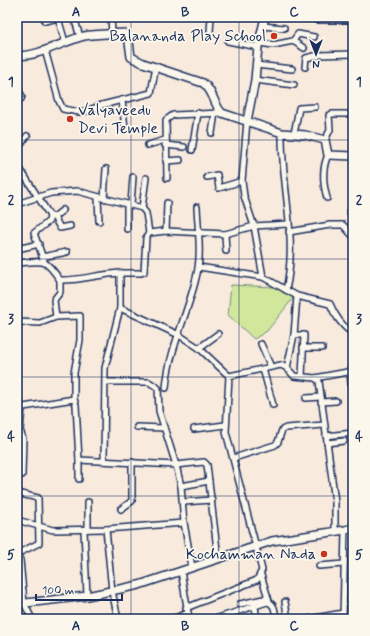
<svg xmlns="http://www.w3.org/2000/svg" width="370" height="636" font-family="Mynerve,sans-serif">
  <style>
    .green { fill: #d0e79c; stroke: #768b7d }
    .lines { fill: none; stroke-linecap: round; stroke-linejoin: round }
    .street-casing { stroke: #1b2f5e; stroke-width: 8 }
    .secondary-casing { stroke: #1b2f5e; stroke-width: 10 }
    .street { stroke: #fbf7ec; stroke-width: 5 }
    .secondary { stroke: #fbf7ec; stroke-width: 7 }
    .grid { fill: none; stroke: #1b2f5e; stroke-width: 1; stroke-opacity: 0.55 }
    .poi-dot { fill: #c8321e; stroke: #fbf7ec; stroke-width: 1.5 }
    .labels { text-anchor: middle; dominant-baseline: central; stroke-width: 3.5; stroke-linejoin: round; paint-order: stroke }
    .poi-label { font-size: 16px; fill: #1b2f5e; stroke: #fbf7ec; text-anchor: end }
    .neatline { fill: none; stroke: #1b2f5e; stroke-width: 1.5 }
    .grid-label { font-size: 13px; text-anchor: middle; font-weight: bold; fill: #1b2f5e }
  </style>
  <rect width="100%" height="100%" fill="#f8eadd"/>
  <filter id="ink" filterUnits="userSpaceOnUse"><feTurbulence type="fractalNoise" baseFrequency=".025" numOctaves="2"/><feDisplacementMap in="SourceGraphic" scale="8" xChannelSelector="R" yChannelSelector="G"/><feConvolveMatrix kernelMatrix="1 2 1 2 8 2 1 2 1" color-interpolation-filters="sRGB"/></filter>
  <g filter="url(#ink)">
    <path class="green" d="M231,285L275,287L294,297L267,331L254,339L228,315Z"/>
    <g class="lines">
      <defs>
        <g id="street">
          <path d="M74,17L80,37"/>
          <path d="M111,17L112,34"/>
          <path d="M317,20H353"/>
          <path d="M45,21L58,18L65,42"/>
          <path d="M263,26L284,28"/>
          <path d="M210,32L211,17"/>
          <path d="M228,41L258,47"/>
          <path d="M293,41L304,48"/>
          <path d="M259,43L273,45L293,41L298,34L314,37"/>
          <path d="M45,50L59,101L63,109L79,112L87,111L102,105L151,93L156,66"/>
          <path d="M256,65L292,69"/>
          <path d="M305,67L306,58L319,55L353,54"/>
          <path d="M255,80L294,85"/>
          <path d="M17,88L22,96L21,99H17"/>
          <path d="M122,100L125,129"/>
          <path d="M247,121L242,181L244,196L254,226L263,277L297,296L330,304C334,314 343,328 353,333"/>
          <path d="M212,133L215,113"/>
          <path d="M282,133C281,185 298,238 286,290"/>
          <path d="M294,134L299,108L315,107"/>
          <path d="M325,140L330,130L329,115L332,114H346"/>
          <path d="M148,145L165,140"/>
          <path d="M165,145L184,147"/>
          <path d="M17,149L27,136"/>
          <path d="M192,150L198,113"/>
          <path d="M166,161L180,160"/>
          <path d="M17,164L50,216L49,221L34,233L44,261"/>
          <path d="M207,177L217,175L219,188L242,181"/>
          <path d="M167,178L166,120L173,115L222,113"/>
          <path d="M98,198L99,221"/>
          <path d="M327,198C323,184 322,168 328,155"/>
          <path d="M104,199L106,169"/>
          <path d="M17,204L51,193L77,191L142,208L146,213L149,233L166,231L225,234L254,226L288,224"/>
          <path d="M127,204V229"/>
          <path d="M131,204L133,177"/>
          <path d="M142,208L146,178"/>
          <path d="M350,212H353"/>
          <path d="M50,216L54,217L60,228L70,226"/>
          <path d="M54,217L63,210"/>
          <path d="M166,231L167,203"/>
          <path d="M289,232L330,225H343L353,236"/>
          <path d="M225,234L226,251"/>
          <path d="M17,249L39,244"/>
          <path d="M42,257L67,252"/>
          <path d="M17,263C45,262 43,256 60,280C80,281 99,274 120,273V308L179,335L199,348L229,376L281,365L287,368L294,376L315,378L319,381L335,502V532"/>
          <path d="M199,267L263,277"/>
          <path d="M120,273H141L144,272L146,238L149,233"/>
          <path d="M60,280V292L54,300L56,317L80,316V340L74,373V399"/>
          <path d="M17,322L40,323L56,317"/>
          <path d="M294,335H304L302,376"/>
          <path d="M261,344L271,367"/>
          <path d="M199,348L218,334"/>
          <path d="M303,348H322"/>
          <path d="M287,368L294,335L297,296"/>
          <path d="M263,369L273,405"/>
          <path d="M350,371L353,408"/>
          <path d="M315,378L353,371"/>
          <path d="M107,382H149L158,388L159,411L176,465L204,462L207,465L218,558"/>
          <path d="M166,388C169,350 187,316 196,278C202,256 198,230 197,207"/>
          <path d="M306,398L321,397"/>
          <path d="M321,402L336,401"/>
          <path d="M17,408L74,399L76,405L79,460L176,465L181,486L184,523L192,567"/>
          <path d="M137,427L164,428"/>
          <path d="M194,429L225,425"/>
          <path d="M326,436L353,433"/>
          <path d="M327,443L344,441"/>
          <path d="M234,458L275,445L278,442L282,430L286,428L324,425"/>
          <path d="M79,460V479"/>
          <path d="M104,461L105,368L120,308"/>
          <path d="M22,475L23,439L20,430L22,408"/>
          <path d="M181,486L209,481"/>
          <path d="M17,493L38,498L39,543L17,554"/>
          <path d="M88,502V529"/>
          <path d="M183,502L212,500"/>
          <path d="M121,509L132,501V462"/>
          <path d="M17,520L53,530L106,529L184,523"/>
          <path d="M106,529L112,591L118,619"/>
          <path d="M84,530L87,596"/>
          <path d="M17,553L20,560L24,603L32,619"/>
          <path d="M319,566L344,564"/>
          <path d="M181,571L189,619"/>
          <path d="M261,575L269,601"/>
          <path d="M17,591H23"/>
          <path d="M285,602L288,619"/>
          <path d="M240,604L254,601"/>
          <path d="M186,608L257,580L262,570L226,432L229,376"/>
          <path d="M172,619L188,613"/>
          <path d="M215,619L267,602C275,603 275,612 276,619"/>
          <path d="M257,619L254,601L268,598"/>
          <path d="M309,619L343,613"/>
          <path d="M343,619L345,530"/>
        </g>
        <g id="secondary">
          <path d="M17,55C34,59 66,40 84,36C97,34 111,34 124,33L129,42L131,57L143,63L203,83C214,91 213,104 222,113L282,133L305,135L325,140L328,155L353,156"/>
          <path d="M247,121L255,80L258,47L265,17"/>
          <path d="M17,604L87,596L139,585L272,541L345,530L353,528"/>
        </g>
      </defs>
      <use href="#street" class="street-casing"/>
      <use href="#secondary" class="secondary-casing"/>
      <use href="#street" class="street"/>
      <use href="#secondary" class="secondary"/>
    </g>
  </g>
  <path class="grid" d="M131,17V619M239,17V619M17,140H353M17,259H353M17,377H353M17,496H353"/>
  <g class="poi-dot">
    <circle cx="274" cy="36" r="4"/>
    <circle cx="70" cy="119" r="4"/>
    <circle cx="324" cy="554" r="4"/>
  </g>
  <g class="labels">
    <g class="poi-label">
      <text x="266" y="36">Balananda Play School</text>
      <text x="78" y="110" text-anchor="start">Valyaveedu<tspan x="78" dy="18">Devi Temple</tspan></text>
      <text x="316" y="554">Kochamman Nada</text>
    </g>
  </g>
  <rect width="370" height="636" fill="none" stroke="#fbf7ec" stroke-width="44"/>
  <g transform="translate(316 54) rotate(180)" stroke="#fbf7ec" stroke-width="3" paint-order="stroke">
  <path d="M0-3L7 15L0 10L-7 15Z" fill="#1b2f5e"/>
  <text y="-6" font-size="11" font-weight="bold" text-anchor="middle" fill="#1b2f5e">N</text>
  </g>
  <path d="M36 594v6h86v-6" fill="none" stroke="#1b2f5e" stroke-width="2"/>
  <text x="42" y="594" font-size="12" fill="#1b2f5e" stroke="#fbf7ec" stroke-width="3" paint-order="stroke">100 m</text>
  <rect x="22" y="22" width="326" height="592" class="neatline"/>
  <g class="grid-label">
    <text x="76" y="16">A</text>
    <text x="185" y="16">B</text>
    <text x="294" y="16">C</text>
    <text x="11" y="86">1</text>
    <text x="359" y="86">1</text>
    <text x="11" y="204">2</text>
    <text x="359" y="204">2</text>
    <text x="11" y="323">3</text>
    <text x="359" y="323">3</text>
    <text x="11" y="441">4</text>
    <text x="359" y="441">4</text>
    <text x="11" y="559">5</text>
    <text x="359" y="559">5</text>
    <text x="76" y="630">A</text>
    <text x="185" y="630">B</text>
    <text x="294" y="630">C</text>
  </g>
</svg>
